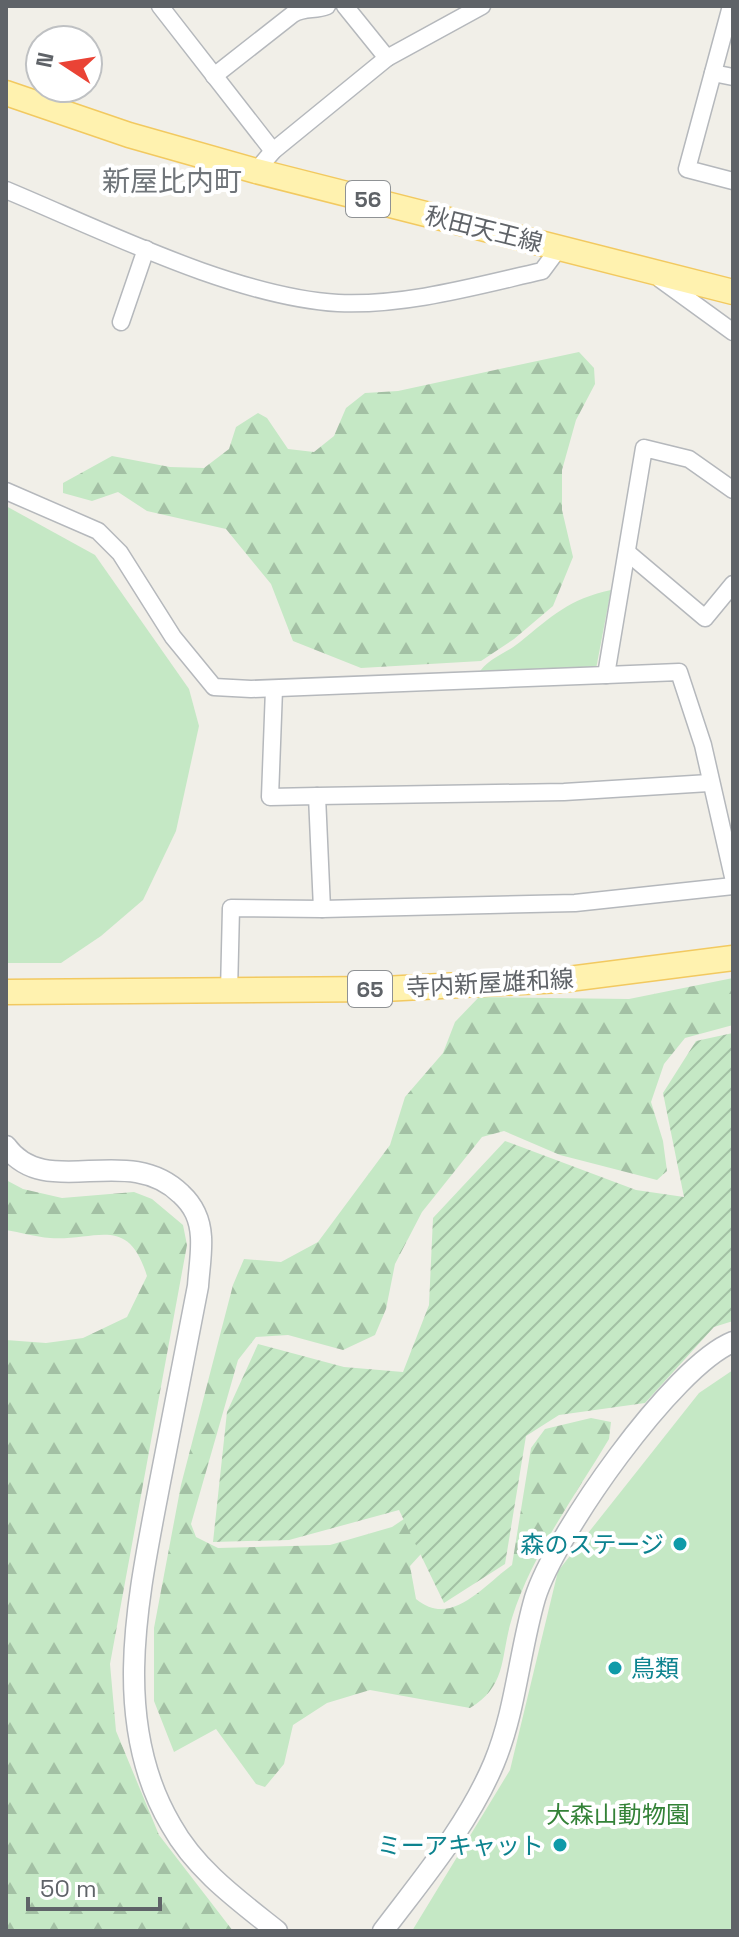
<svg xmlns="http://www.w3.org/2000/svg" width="739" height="1937" font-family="'Space Grotesk','Noto Sans JP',sans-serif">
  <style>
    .green { fill: #c5e8c5 }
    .forest { fill: url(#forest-firs) }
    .garden { fill: url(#garden-furrows) }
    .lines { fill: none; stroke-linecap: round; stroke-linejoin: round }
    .minor-casing { stroke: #b5b8bc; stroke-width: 19 }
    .tertiary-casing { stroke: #b5b8bc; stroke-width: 23 }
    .primary-casing { stroke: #f2c960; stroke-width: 27 }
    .minor { stroke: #fff; stroke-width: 16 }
    .tertiary { stroke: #fff; stroke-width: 20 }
    .primary { stroke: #fff2af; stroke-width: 24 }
    .culture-dot { fill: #0f9aa8; stroke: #fff; stroke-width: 3 }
    .labels { text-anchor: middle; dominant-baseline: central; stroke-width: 8; stroke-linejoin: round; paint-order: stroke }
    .shield { fill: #fff; stroke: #8f9295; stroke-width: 2 }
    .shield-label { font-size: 22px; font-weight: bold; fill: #5f6368 }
    .street-label { font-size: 24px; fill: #5f6368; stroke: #fff }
    .culture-label { font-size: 24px; fill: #0d838f; stroke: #fff; text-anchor: end }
    .park-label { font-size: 24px; fill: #348238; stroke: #fff }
    .quarter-label { font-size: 28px; fill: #70757a; stroke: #fff }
  </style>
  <defs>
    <pattern id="forest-firs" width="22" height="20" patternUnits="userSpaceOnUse" patternTransform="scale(2)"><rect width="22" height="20" fill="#c5e8c5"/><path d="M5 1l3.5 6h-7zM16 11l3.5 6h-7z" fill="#a3c0a4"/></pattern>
    <pattern id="garden-furrows" width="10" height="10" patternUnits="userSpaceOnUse" patternTransform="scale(2)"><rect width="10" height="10" fill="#c5e8c5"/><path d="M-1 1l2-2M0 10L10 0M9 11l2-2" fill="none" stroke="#a3c0a4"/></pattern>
  </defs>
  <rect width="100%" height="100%" fill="#f1efe8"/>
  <g class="green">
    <path d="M6,506L95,555L189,689L199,726L176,831L143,900L101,936L61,963H6Z"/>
    <path d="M611,590L596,669L477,676C487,658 504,655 520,642C552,616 569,599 611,590Z"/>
    <path d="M733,1370V1931H412L510,1770L558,1571L699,1393Z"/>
  </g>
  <g class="forest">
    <path d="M579,352L594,368L595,384L576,420L562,470V510L573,557L553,606L514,639L481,661L361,668L293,641L271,584L226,529L147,511L118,492L92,501L63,493V483L112,456L170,467L204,468L229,449L236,427L258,413L267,418L288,449L314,452L334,436L346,408L365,393L398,391Z"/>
    <path d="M733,978V1025L685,1038L664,1064L651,1102L663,1141L667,1171L657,1180L560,1155L504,1131L482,1137L422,1212L395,1264L386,1309L375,1335L343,1350L288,1335L256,1337L238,1360L191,1524L196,1537L218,1548L330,1545L392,1527L461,1481L431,1543L410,1566L416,1599C451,1628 482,1587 512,1565L531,1448L545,1429L591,1418L611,1422L609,1439C575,1496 532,1554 512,1618C500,1656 508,1685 470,1708L370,1690L327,1703L293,1725L284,1764L265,1787L256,1784L216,1729L174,1752L154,1701V1628L181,1485L233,1285L244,1259L281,1262L318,1242L390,1145L405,1097L443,1053L455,1022L479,997L629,999Z"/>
    <path d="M6,1180L23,1189L62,1198L134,1192L152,1199L183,1225L187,1245L110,1664L116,1731L159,1835L233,1931H6V1340L46,1343L83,1338L127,1317L147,1276C128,1214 97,1241 50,1238C35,1237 20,1232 6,1230Z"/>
  </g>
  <path class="garden" d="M733,1033V1321L714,1327L645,1403L559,1415L526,1436L505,1564L444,1603L399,1510L289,1540L213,1542L227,1412L258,1344L344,1367L403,1372L429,1305L433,1218L505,1141L636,1190L684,1197L663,1093L696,1041Z"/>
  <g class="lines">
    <defs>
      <g id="minor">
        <path d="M160,6L273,151"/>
        <path d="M345,6L387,58"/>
        <path d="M731,6L687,169L733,181"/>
        <path d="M713,73L733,77"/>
        <path d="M214,76L293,14C305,7 315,11 327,6"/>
        <path d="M256,171L273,151L387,58L482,6"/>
        <path d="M6,190C102,230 235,297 338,303C406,306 476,286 542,271L559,248"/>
        <path d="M660,279L733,332"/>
        <path d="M121,322L146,249"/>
        <path d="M6,491L98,531L120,553L173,637L214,687L251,689L606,675L644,448L689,459L733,490"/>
        <path d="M628,553L705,618L733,584"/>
        <path d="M606,675L679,672L703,745L733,877"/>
        <path d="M317,796L564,792L709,783"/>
        <path d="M322,909L575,903L733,886"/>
        <path d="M229,992L231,908L322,909L317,796L270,797L274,689"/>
      </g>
      <g id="tertiary">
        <path d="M6,1146C46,1202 127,1141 181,1194C194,1206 200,1219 201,1237C202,1253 199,1270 198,1286C185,1351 173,1417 160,1482C139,1594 109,1720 171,1825C196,1870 238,1900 277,1931"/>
        <path d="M383,1931C423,1878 468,1825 494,1763C516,1710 519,1653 535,1598C554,1536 673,1366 733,1342"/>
      </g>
      <g id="primary">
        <path d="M6,93L129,135L256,171L733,292"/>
        <path d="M6,992L383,989L561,980L733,958"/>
      </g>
    </defs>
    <use href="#minor" class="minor-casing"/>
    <use href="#tertiary" class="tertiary-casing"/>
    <use href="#primary" class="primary-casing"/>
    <use href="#minor" class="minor"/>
    <use href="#tertiary" class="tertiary"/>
    <use href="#primary" class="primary"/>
  </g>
  <g class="culture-dot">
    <circle cx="680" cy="1544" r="8"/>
    <circle cx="615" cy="1668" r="8"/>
    <circle cx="560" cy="1845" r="8"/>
  </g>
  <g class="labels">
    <g class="shield">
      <rect x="346" y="181" width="44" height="36" rx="6"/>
      <rect x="348" y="971" width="44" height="36" rx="6"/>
    </g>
    <g class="shield-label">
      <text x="368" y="199">56</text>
      <text x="370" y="989">65</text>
    </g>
    <g class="street-label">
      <text transform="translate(484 229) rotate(14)">秋田天王線</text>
      <text transform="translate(490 983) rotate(-3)">寺内新屋雄和線</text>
    </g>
    <g class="culture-label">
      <text x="664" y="1544">森のステージ</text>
      <text x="631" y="1668" text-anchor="start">鳥類</text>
      <text x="544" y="1845">ミーアキャット</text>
    </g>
    <g class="park-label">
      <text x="618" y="1814">大森山動物園</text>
    </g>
    <g class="quarter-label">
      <text x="172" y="181">新屋比内町</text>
    </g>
  </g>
  <rect width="739" height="1937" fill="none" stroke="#5f6368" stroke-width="16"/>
  <g transform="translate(64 64) rotate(282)"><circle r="38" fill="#ffffff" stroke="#bfc1c3" stroke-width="2"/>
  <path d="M0-6L14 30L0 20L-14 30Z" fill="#ea4335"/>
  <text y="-12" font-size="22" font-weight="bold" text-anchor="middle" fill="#5f6368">N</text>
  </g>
  <path d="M28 1897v12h132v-12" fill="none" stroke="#5f6368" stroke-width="4"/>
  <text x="40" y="1897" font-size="24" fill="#5f6368" stroke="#ffffff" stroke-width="6" paint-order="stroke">50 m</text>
</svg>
